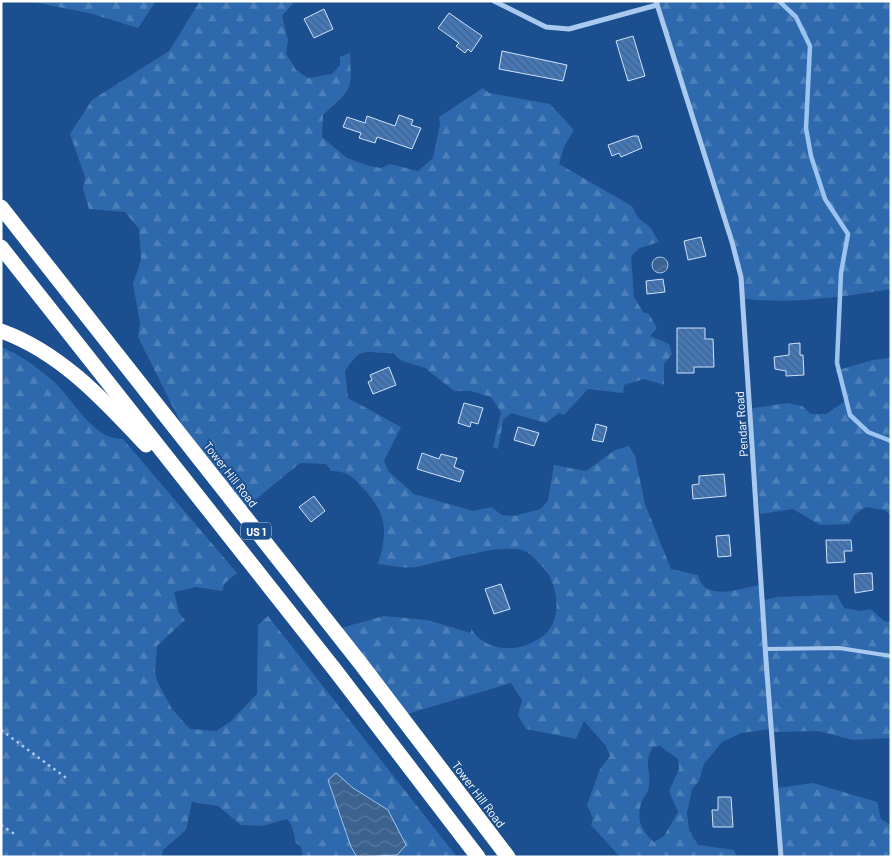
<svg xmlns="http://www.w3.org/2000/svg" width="892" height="858" font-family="Barlow,sans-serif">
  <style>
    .forest { fill: url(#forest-firs); fill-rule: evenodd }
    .water { fill: url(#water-waves); stroke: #9cc4f0 }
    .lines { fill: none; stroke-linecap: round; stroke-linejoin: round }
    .stream { stroke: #9cc4f0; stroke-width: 4.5 }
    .building { fill: url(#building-back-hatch); stroke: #cfe3fa }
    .path { stroke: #a9c9ee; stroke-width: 2.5; stroke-dasharray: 2.5 4; stroke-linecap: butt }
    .lane { stroke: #a9c9ee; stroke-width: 4 }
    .street { stroke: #a9c9ee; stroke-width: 5 }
    .highway { stroke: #fff; stroke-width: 15 }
    .labels { text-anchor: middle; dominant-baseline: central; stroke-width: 4; stroke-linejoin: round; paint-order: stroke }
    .shield { fill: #1b4f8f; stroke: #bbcadd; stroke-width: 1 }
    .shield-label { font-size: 11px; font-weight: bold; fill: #fff }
    .street-label { font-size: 12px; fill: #fff; stroke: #1b4f8f }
  </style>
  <defs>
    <pattern id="forest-firs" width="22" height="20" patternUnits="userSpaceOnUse" patternTransform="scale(1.25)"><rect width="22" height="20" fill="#2e69ad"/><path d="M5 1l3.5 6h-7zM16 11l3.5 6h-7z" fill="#4d80b9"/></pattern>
    <pattern id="water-waves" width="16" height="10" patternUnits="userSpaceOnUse" patternTransform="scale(1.25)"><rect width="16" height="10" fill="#3c6290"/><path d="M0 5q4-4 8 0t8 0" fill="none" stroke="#597aa1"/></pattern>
    <pattern id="building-back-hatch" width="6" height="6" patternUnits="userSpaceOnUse" patternTransform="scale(1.25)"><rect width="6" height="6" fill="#4478b7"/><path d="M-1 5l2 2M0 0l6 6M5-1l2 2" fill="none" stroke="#486282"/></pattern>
  </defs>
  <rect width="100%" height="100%" fill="#1b4f8f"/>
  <g class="forest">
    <path d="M28,1H156L138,28L89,13Z"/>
    <path d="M200,1H295L282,16L288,40L286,53L296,70L308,78L332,74L340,65V57L350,53C352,93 352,88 323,115L322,137L347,158L369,166L381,168L390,164L418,171L433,158L440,124L439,117L483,88L489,93L550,104L574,130L564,147L559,164L632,206L638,218L650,227L659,242L640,248L631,256L634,297L643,312L649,314L657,328L650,336L669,344L672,354L664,364V385L644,379L624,385L623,393L588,389L564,415L559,413L546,423L511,413L503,420L498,449L493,447L501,412L491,397L471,391H454L425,368L400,360L393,353C364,355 364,343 345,371L348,398L401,427L384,461L389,472L414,494L473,511L491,507L502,515L514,516L541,509L548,500L554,465L586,471L615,450L629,446L635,456L645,504L671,569L698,575C704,603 740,588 760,585L765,600L777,597L837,595L844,608L861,611L871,609L884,621L891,622V738L853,740L818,731L775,732L771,729L741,733L722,742L704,764L699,781L692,789L687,813L689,830L698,845L734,850L737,857H620L591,825L593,818L587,805L600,769L610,756L606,746L584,721L576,739L526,729L518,715L522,700L511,683L407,714L341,628L384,616L427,620L471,633V629C484,649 510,653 531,643C546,636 553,629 556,612C558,597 553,577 542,566C537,562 531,553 525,551C502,542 442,562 416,567C405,569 390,565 378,564C389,529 386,512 361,486C352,476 346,471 331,471L326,464L300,463L244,509L183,427L138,337L140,323L133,284L141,260L139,229L125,212L89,209L83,189L85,177L70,134L92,100L169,51ZM660,746L678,759L679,769L669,791L678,812L664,836L654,842C642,832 636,819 641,804C643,797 649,792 649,785C651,769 643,763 653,747Z"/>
    <path d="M657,1H891V289C841,297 794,304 744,299L739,262Z"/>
    <path d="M1,347C20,354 38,368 53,381C73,399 93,440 123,439L237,573L225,583L222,591L196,587L174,592L179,613L185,620L157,646L155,672L157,681L172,709L190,729L216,731L231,721L257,694L258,625L268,616L457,857H394L397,855L388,810L353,788L336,773L328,780L351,847L357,857H303L301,847L296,843L292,826L287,819L263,826L241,825L218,806L192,802L186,830L163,850L162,857H1Z"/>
    <path d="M891,358V515L884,510L866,507L855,514L849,524L820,525L793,509L760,514L751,416L753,408L788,403L802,406L811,414H826L844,402C846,388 846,381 835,371L873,360Z"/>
    <path d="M813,783L877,802L881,819L891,825V857H782L778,788Z"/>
  </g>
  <g class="water">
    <circle cx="660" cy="265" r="8"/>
    <path d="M336,773L353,788L388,810L406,845L397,855L357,857L351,847L328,780Z"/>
  </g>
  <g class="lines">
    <path class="stream" d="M779,1L796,17L810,46L806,128L811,156L825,199L848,234L841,273L837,363L850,415L868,432L891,441"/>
  </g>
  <g class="building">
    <path d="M324,9L333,29L314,38L304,19Z"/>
    <path d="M449,13L482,36L471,52L468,49L465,53L456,46L459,43L438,28Z"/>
    <path d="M633,36L645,76L628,81L616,41Z"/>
    <path d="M502,51L567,65L563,81L499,69Z"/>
    <path d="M399,115L413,120L411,125L421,128L412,149L377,137L375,143L359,138L361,133L343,127L347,117L365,123L367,116L395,126Z"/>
    <path d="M633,136H638L642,148L621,157L619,153L612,156L608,145Z"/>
    <path d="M701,237L706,256L688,260L684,241Z"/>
    <path d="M663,279L665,292L647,294L646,281Z"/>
    <path d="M677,328H705V339H713L714,367H694V373H677Z"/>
    <path d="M800,343V355H803L804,375L786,376V371L775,369L774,357L789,355V344Z"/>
    <path d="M389,367L396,385L373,394L368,382L372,380L370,375Z"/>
    <path d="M464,403L483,408L478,424L471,422L470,427L458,423Z"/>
    <path d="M596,424L607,427L603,442L592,440Z"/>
    <path d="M518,427L539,433L534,446L514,440Z"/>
    <path d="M422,453L439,459L441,454L457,458L454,467L464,471L460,482L417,469Z"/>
    <path d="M724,474L726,496L693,499L692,485L699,484V476Z"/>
    <path d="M314,496L325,511L311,522L299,507Z"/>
    <path d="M729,535L731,556L718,557L716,536Z"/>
    <path d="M826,540H851L852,551H844L845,562L827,563Z"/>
    <path d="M872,573L873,590L855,593L854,574Z"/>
    <path d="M501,584L510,609L494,614L485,589Z"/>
    <path d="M718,797H731L733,827H713L712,810H718Z"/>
  </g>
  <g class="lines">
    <g class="path">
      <path d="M1,730L69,780"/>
      <path d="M1,825L16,835"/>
    </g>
    <path class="lane" d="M766,649L839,648L891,656"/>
    <g class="street">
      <path d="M494,1L546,27L569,29L657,5"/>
      <path d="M656,1L732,242L741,277L766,660L781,857"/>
    </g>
    <g class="highway">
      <path d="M1,207L361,664L508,857"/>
      <path d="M1,247L335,670L478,857"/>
      <path d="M1,331C60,352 104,400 146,445"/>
    </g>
  </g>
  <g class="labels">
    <rect class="shield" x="241" y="522.5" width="30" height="17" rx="4"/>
    <g class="shield-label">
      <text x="256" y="531">US 1</text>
    </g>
    <g class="street-label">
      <text transform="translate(741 424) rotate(-94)">Pendar Road</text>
      <text transform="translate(231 474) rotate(52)">Tower Hill Road</text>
      <text transform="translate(479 794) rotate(53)">Tower Hill Road</text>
    </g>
  </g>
  <rect width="892" height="858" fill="none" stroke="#ffffff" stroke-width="5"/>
</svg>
